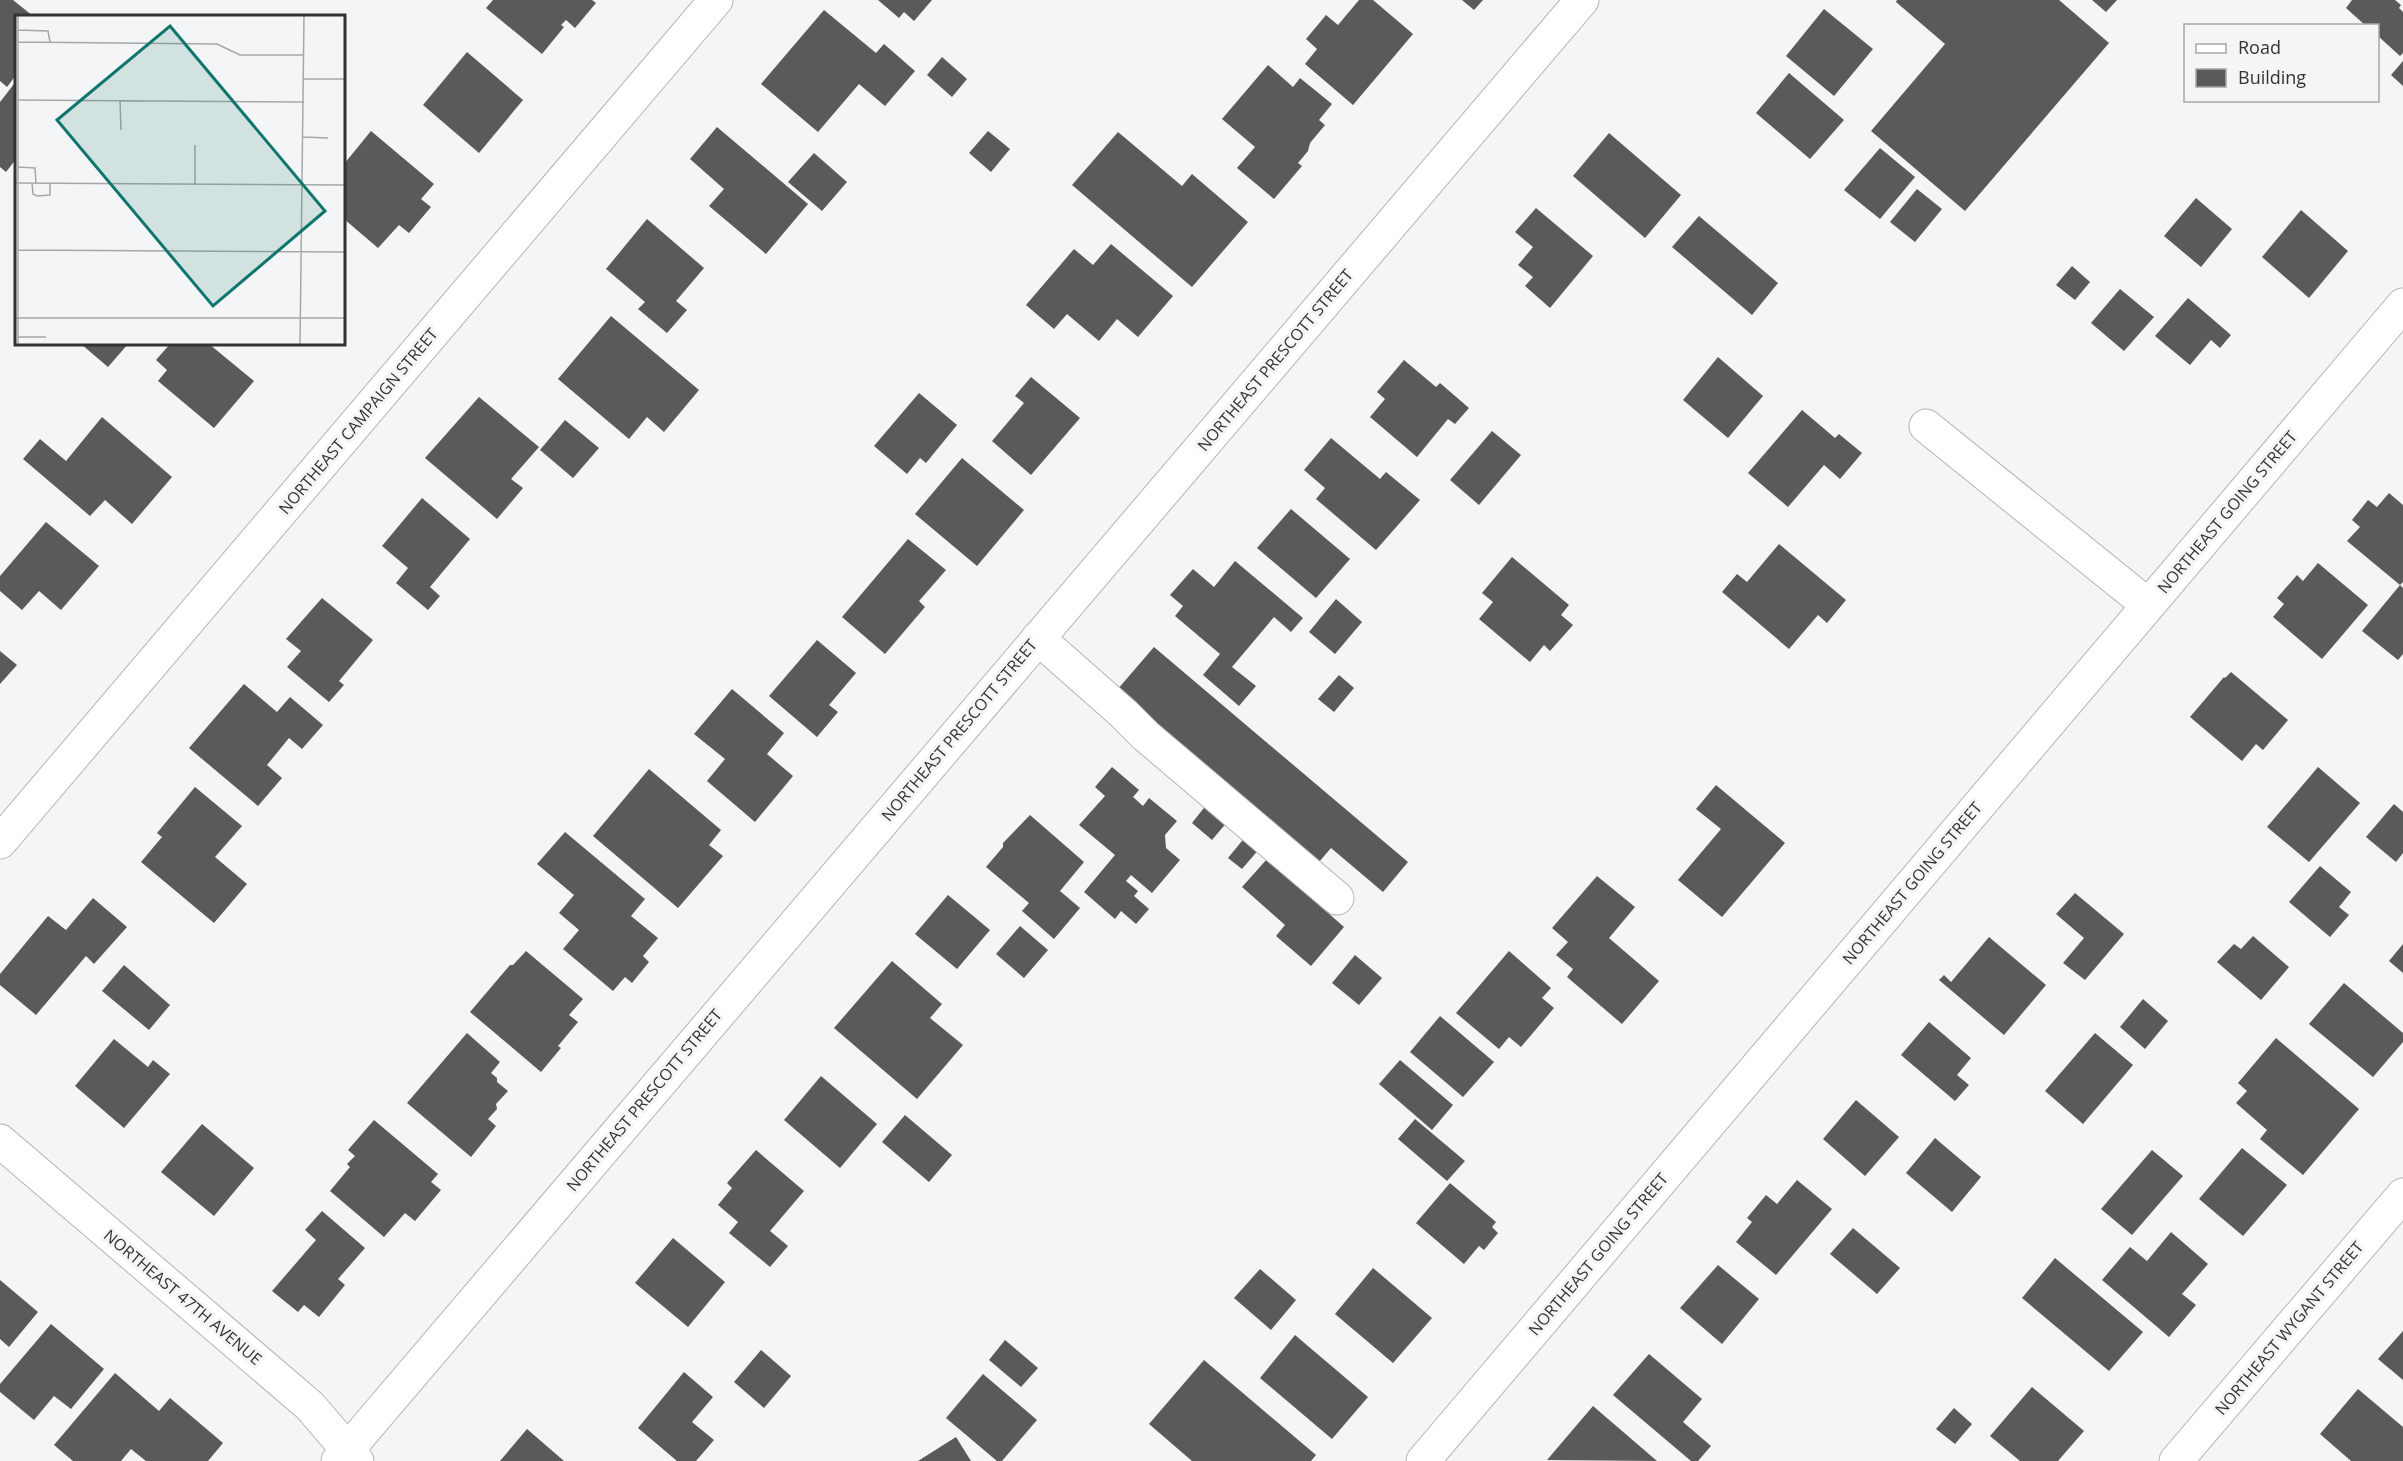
<svg xmlns="http://www.w3.org/2000/svg" width="2403" height="1461" font-family="'Open Sans',sans-serif">
  <style>
    .building { fill: #5a5a5b }
    .lines { fill: none; stroke-linecap: round; stroke-linejoin: round }
    .minor-casing { stroke: #b3b4b5; stroke-width: 35 }
    .minor { stroke: #fff; stroke-width: 33 }
    .labels { text-anchor: middle; dominant-baseline: central; stroke-width: 6; stroke-linejoin: round; paint-order: stroke }
    .street-label { font-size: 16px; fill: #323333; stroke: #f4f5f6 }
    .inset-road { fill: none; stroke: #a6a7a8; stroke-width: 1.5 }
    .view { fill: #0f766e; fill-opacity: 0.15; stroke: #0f766e; stroke-width: 3 }
    .inset-edge { fill: none; stroke: #323333; stroke-width: 3 }
  </style>
  <rect width="100%" height="100%" fill="#f4f5f6"/>
  <g class="building">
    <path d="M0,0H13L33,16H16V75L7,87L0,81Z"/>
    <path d="M493,0H592L596,3L575,28L566,20L561,25L564,27L542,54L486,8Z"/>
    <path d="M878,0H932L914,21L904,12L899,18Z"/>
    <path d="M1359,0H1373L1413,34L1353,105L1305,64L1317,49L1306,39L1326,15L1338,25Z"/>
    <path d="M1462,0H1483L1474,10Z"/>
    <path d="M1897,0H2059L2109,43L1965,211L1871,131L1945,44L1896,2Z"/>
    <path d="M2092,0H2117L2106,12Z"/>
    <path d="M2352,0H2395L2401,5L2399,8L2403,12V53L2400,56L2378,36V26H2366L2346,8Z"/>
    <path d="M1824,9L1873,49L1834,96L1786,56Z"/>
    <path d="M824,10L876,53L884,44L915,71L885,106L859,84L818,132L761,84Z"/>
    <path d="M467,52L523,100L479,153L423,105Z"/>
    <path d="M942,57L967,79L952,97L927,75Z"/>
    <path d="M2403,61V86L2391,75Z"/>
    <path d="M1268,65L1293,87L1300,78L1332,104L1319,120L1325,125L1310,143L1308,151L1298,163L1302,166L1274,199L1237,168L1255,147L1222,119Z"/>
    <path d="M1789,73L1844,120L1810,159L1756,113Z"/>
    <path d="M14,84L16,86V159L6,172L0,167V102Z"/>
    <path d="M717,127L808,204L766,254L709,206L724,189L690,159Z"/>
    <path d="M371,131L434,184L421,199L431,207L409,233L399,225L378,248L344,219V164Z"/>
    <path d="M988,131L1010,149L991,172L969,153Z"/>
    <path d="M1118,132L1182,186L1192,174L1248,222L1192,287L1072,185Z"/>
    <path d="M1609,133L1681,195L1645,238L1573,176Z"/>
    <path d="M1880,148L1915,177L1880,219L1844,190Z"/>
    <path d="M814,153L847,182L822,211L788,182Z"/>
    <path d="M1917,189L1942,209L1915,242L1890,222Z"/>
    <path d="M2196,198L2232,229L2201,267L2164,236Z"/>
    <path d="M1536,208L1593,256L1550,308L1525,286L1533,277L1518,265L1533,247L1515,232Z"/>
    <path d="M2301,210L2348,251L2309,298L2262,257Z"/>
    <path d="M1699,216L1778,283L1752,315L1672,247Z"/>
    <path d="M647,219L704,268L676,301L687,310L667,333L638,309L645,302L606,269Z"/>
    <path d="M1111,244L1173,296L1138,337L1117,319L1099,341L1067,314L1054,329L1026,305L1074,249L1093,265Z"/>
    <path d="M2072,266L2090,282L2075,300L2056,285Z"/>
    <path d="M2120,289L2154,317L2124,351L2091,323Z"/>
    <path d="M2188,298L2231,335L2220,348L2211,340L2190,365L2155,336Z"/>
    <path d="M611,316L699,390L664,432L647,417L629,439L558,379Z"/>
    <path d="M81,344H128L108,367Z"/>
    <path d="M170,344H209L254,381L214,428L158,381L167,370L156,360Z"/>
    <path d="M1718,357L1763,396L1728,438L1683,400Z"/>
    <path d="M1404,360L1436,387L1440,383L1469,408L1455,424L1448,419L1417,457L1370,417L1385,399L1377,392Z"/>
    <path d="M1031,377L1080,418L1031,475L992,441L1024,403L1015,396Z"/>
    <path d="M919,393L957,425L926,463L920,458L907,474L874,446Z"/>
    <path d="M479,397L539,447L511,479L523,488L497,519L425,458Z"/>
    <path d="M1802,410L1835,438L1839,434L1862,453L1840,479L1824,465L1788,507L1748,473Z"/>
    <path d="M102,417L172,477L132,524L105,500L90,516L23,459L40,439L66,461Z"/>
    <path d="M565,420L599,448L573,478L540,450Z"/>
    <path d="M1492,431L1521,455L1479,505L1450,480Z"/>
    <path d="M1331,438L1380,479L1386,472L1420,500L1376,550L1316,499L1325,488L1304,470Z"/>
    <path d="M962,458L1024,510L977,566L915,514Z"/>
    <path d="M2389,493L2403,505V582L2400,585L2347,541L2360,527L2352,520L2368,500L2377,507Z"/>
    <path d="M422,498L470,539L430,587L440,596L428,610L396,583L408,568L382,546Z"/>
    <path d="M1291,509L1350,559L1316,598L1257,548Z"/>
    <path d="M46,522L99,566L61,610L39,591L22,610L0,591V576Z"/>
    <path d="M908,539L946,570L919,601L925,607L885,654L842,617Z"/>
    <path d="M1779,544L1846,600L1827,623L1818,615L1789,649L1722,592L1737,574L1747,582Z"/>
    <path d="M1512,557L1569,605L1561,615L1573,625L1550,651L1544,645L1530,662L1479,619L1493,602L1482,593Z"/>
    <path d="M1235,561L1303,618L1291,632L1274,617L1232,667L1256,686L1239,706L1203,675L1220,654L1175,616L1183,606L1170,595L1193,569L1214,587Z"/>
    <path d="M2318,563L2368,605L2322,659L2273,617L2284,604L2277,598L2297,575L2303,581Z"/>
    <path d="M2400,585L2403,588V654L2398,660L2362,631Z"/>
    <path d="M322,598L373,640L339,681L344,685L329,702L287,667L301,651L286,639Z"/>
    <path d="M1336,599L1362,622L1335,654L1309,632Z"/>
    <path d="M817,640L856,673L829,705L838,712L817,737L769,696Z"/>
    <path d="M1154,647L1408,862L1383,892L1331,848L1313,869L1117,690Z"/>
    <path d="M0,651L17,665L0,684Z"/>
    <path d="M2231,672L2288,720L2263,750L2256,744L2242,761L2190,717L2224,677L2225,678Z"/>
    <path d="M1339,675L1354,688L1334,712L1318,699Z"/>
    <path d="M244,684L277,712L290,697L323,725L302,749L289,738L267,765L282,778L258,806L189,748Z"/>
    <path d="M732,689L784,733L767,754L793,776L755,822L707,781L725,759L694,734Z"/>
    <path d="M1112,767L1139,790L1133,797L1143,806L1149,798L1177,821L1165,835L1166,848L1180,860L1152,893L1131,875L1126,881L1138,891L1134,896L1149,909L1136,924L1121,911L1115,919L1084,892L1115,855L1079,825L1105,796L1095,787Z"/>
    <path d="M2318,767L2360,803L2309,862L2267,827Z"/>
    <path d="M649,769L721,830L709,845L723,856L678,908L593,836Z"/>
    <path d="M1716,785L1785,843L1722,917L1678,880L1721,829L1696,809Z"/>
    <path d="M195,787L242,826L215,857L247,884L214,923L141,862L162,837L157,833Z"/>
    <path d="M1207,804L1228,821L1212,840L1192,823Z"/>
    <path d="M2394,804L2403,812V853L2396,862L2366,837Z"/>
    <path d="M1030,815L1084,862L1060,891L1080,908L1054,939L1022,911L1029,903L986,867L1003,847V843Z"/>
    <path d="M565,832L645,899L631,916L658,938L643,956L649,962L632,983L625,977L613,991L563,949L579,930L559,913L574,895L537,864Z"/>
    <path d="M1246,836L1260,848L1242,869L1228,858Z"/>
    <path d="M1267,859L1344,927L1311,966L1276,936L1285,925L1242,887Z"/>
    <path d="M2320,866L2351,892L2339,907L2349,915L2330,937L2289,902Z"/>
    <path d="M1597,876L1635,907L1609,938L1659,981L1622,1024L1567,977L1573,969L1556,955L1568,942L1552,928Z"/>
    <path d="M2075,893L2124,934L2085,980L2063,963L2084,938L2056,914Z"/>
    <path d="M948,895L990,930L957,969L915,934Z"/>
    <path d="M93,898L127,927L94,964L86,956L36,1015L0,985V974L48,916L66,930Z"/>
    <path d="M1020,926L1048,950L1024,978L996,954Z"/>
    <path d="M2253,936L2289,967L2261,1000L2217,962L2234,944L2241,949Z"/>
    <path d="M1989,937L2046,985L2004,1035L1939,980L1944,975L1951,982Z"/>
    <path d="M2403,944V973L2389,961Z"/>
    <path d="M526,951L583,999L569,1015L578,1022L558,1046L561,1048L541,1072L470,1012L510,965H513Z"/>
    <path d="M1509,951L1551,988L1542,998L1554,1008L1521,1047L1509,1037L1499,1049L1456,1013Z"/>
    <path d="M1355,955L1382,978L1359,1005L1332,983Z"/>
    <path d="M892,961L942,1004L930,1018L963,1045L917,1099L834,1028Z"/>
    <path d="M124,965L170,1005L149,1030L102,991Z"/>
    <path d="M2344,983L2403,1033V1042L2373,1077L2309,1024Z"/>
    <path d="M2143,999L2168,1021L2145,1049L2120,1027Z"/>
    <path d="M1440,1016L1494,1062L1463,1097L1410,1052Z"/>
    <path d="M1929,1022L1971,1058L1957,1075L1969,1085L1955,1101L1901,1055Z"/>
    <path d="M467,1033L500,1062L491,1073L497,1078V1082L508,1091L496,1104L497,1109L488,1119L496,1126L471,1157L407,1103Z"/>
    <path d="M2095,1033L2133,1065L2083,1124L2045,1091Z"/>
    <path d="M2276,1038L2359,1109L2303,1175L2260,1139L2267,1130L2236,1103L2247,1091L2238,1083Z"/>
    <path d="M114,1039L148,1067L153,1060L170,1074L124,1128L75,1086Z"/>
    <path d="M1400,1060L1453,1105L1432,1130L1379,1084Z"/>
    <path d="M821,1076L877,1124L840,1168L784,1120Z"/>
    <path d="M1856,1100L1899,1137L1865,1176L1823,1139Z"/>
    <path d="M905,1115L952,1155L929,1182L882,1142Z"/>
    <path d="M1415,1119L1465,1161L1447,1181L1398,1139Z"/>
    <path d="M374,1120L438,1174L431,1182L441,1190L415,1221L405,1213L384,1237L330,1191L350,1167L347,1164L355,1156L348,1150Z"/>
    <path d="M202,1124L254,1168L214,1216L161,1172Z"/>
    <path d="M1935,1138L1981,1177L1952,1212L1906,1173Z"/>
    <path d="M2242,1148L2287,1185L2243,1236L2199,1199Z"/>
    <path d="M756,1150L804,1191L770,1231L788,1246L770,1267L729,1233L738,1222L718,1205L732,1188L727,1183Z"/>
    <path d="M2152,1150L2183,1176L2132,1235L2101,1209Z"/>
    <path d="M1797,1180L1832,1209L1776,1275L1736,1242L1752,1222L1747,1218L1766,1195L1777,1204Z"/>
    <path d="M1450,1183L1496,1222L1492,1227L1498,1233L1484,1250L1479,1246L1464,1264L1416,1223Z"/>
    <path d="M322,1211L365,1248L338,1279L345,1285L319,1317L304,1305L298,1312L272,1291L316,1240L305,1230Z"/>
    <path d="M1853,1228L1900,1268L1877,1294L1830,1254Z"/>
    <path d="M2171,1232L2208,1264L2182,1294L2196,1305L2169,1337L2102,1280L2130,1247L2147,1261Z"/>
    <path d="M673,1238L725,1282L688,1327L635,1283Z"/>
    <path d="M2055,1258L2143,1332L2109,1371L2022,1298Z"/>
    <path d="M1718,1265L1759,1299L1722,1344L1680,1308Z"/>
    <path d="M1373,1268L1432,1318L1393,1363L1335,1314Z"/>
    <path d="M1260,1269L1296,1300L1271,1330L1234,1298Z"/>
    <path d="M0,1280L38,1312L9,1347L0,1339Z"/>
    <path d="M51,1324L104,1369L71,1409L54,1396L34,1420L0,1392V1384Z"/>
    <path d="M2403,1331V1380L2378,1359Z"/>
    <path d="M1295,1335L1368,1397L1332,1439L1260,1378Z"/>
    <path d="M1005,1340L1038,1368L1021,1387L989,1360Z"/>
    <path d="M761,1350L791,1376L764,1408L734,1382Z"/>
    <path d="M1649,1354L1702,1399L1683,1422L1711,1446L1698,1461H1691L1613,1395Z"/>
    <path d="M1204,1360L1316,1455L1311,1461H1192L1149,1424Z"/>
    <path d="M684,1372L713,1397L692,1422L714,1440L696,1461H677L638,1428Z"/>
    <path d="M115,1373L159,1411L170,1398L223,1443L208,1461H146L131,1449L121,1461H73L54,1445Z"/>
    <path d="M983,1374L1037,1420L1002,1461H997L946,1418Z"/>
    <path d="M2032,1387L2084,1431L2058,1461H2020L1990,1436Z"/>
    <path d="M2358,1389L2403,1427V1461H2351L2320,1434Z"/>
    <path d="M1593,1406L1657,1461L1547,1460Z"/>
    <path d="M1954,1408L1972,1424L1955,1444L1936,1429Z"/>
    <path d="M527,1429L564,1461H500Z"/>
    <path d="M956,1437L971,1461H918Z"/>
  </g>
  <g class="lines">
    <defs>
      <g id="minor">
        <path d="M1926,426L2148,605"/>
        <path d="M1038,638L1124,714L1146,736L1337,898"/>
        <path d="M0,842L716,0"/>
        <path d="M0,1141L310,1406L357,1461"/>
        <path d="M338,1461L1582,0"/>
        <path d="M1423,1461L2403,305"/>
        <path d="M2176,1461L2403,1195"/>
      </g>
    </defs>
    <use href="#minor" class="minor-casing"/>
    <use href="#minor" class="minor"/>
  </g>
  <g class="labels">
    <g class="street-label">
      <text transform="translate(1275 360) rotate(-50)">NORTHEAST PRESCOTT STREET</text>
      <text transform="translate(358 421) rotate(-50)">NORTHEAST CAMPAIGN STREET</text>
      <text transform="translate(2227 512) rotate(-50)">NORTHEAST GOING STREET</text>
      <text transform="translate(959 730) rotate(-50)">NORTHEAST PRESCOTT STREET</text>
      <text transform="translate(1912 883) rotate(-50)">NORTHEAST GOING STREET</text>
      <text transform="translate(644 1100) rotate(-50)">NORTHEAST PRESCOTT STREET</text>
      <text transform="translate(1598 1254) rotate(-50)">NORTHEAST GOING STREET</text>
      <text transform="translate(183 1297) rotate(40)">NORTHEAST 47TH AVENUE</text>
      <text transform="translate(2289 1328) rotate(-50)">NORTHEAST WYGANT STREET</text>
    </g>
  </g>
  <g transform="translate(15 15)">
    <rect width="330" height="330" fill="#f4f5f6"/>
    <path class="inset-road" d="M3,0V330M3,15L33,16L35,27M3,27L202,29L225,40H288M289,64H330M2,85L289,87M105,86L106,115M288,122L313,123M3,152L20,153L21,168M0,168L330,170M17,168L18,179L22,181L35,180V168M180,170V130M3,235L330,237M0,303H330M3,322H31M285,330L289,0"/>
    <path class="view" d="M155,11L310,196L198,291L42,105Z"/>
    <rect width="330" height="330" class="inset-edge"/>
  </g>
  <rect x="2184" y="24" width="195" height="78" fill="#f4f5f6" stroke="#a6a7a8" stroke-width="1.5"/>
  <rect x="2196" y="44" width="30" height="9" fill="#ffffff" stroke="#a6a7a8" stroke-width="1.5"/>
  <text x="2238" y="54" font-size="18" fill="#323333">Road</text>
  <rect x="2196" y="69" width="30" height="18" fill="#5a5a5b" stroke="#a6a7a8" stroke-width="1.5"/>
  <text x="2238" y="84" font-size="18" fill="#323333">Building</text>
</svg>
